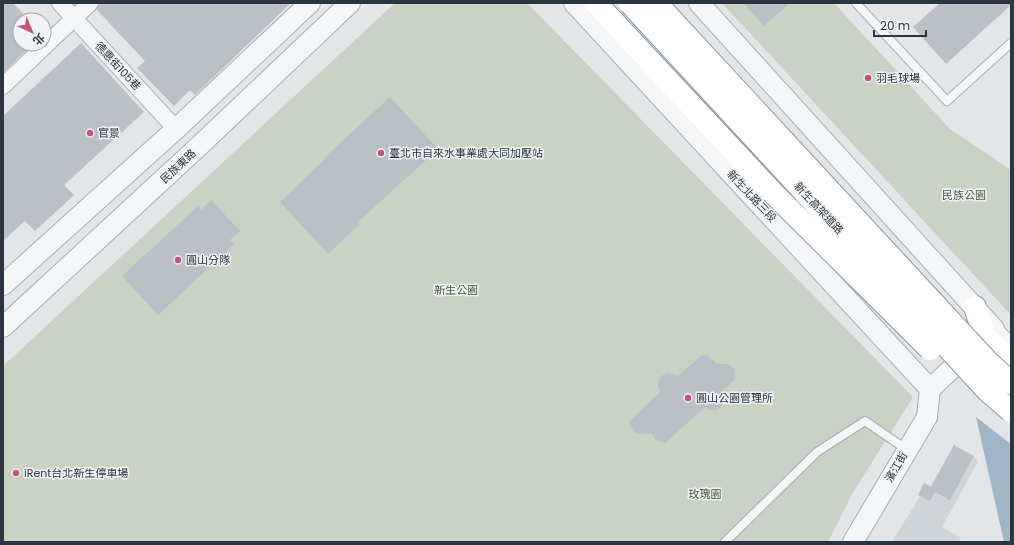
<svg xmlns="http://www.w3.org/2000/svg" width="1014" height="545" font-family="Poppins,'Noto Sans TC',sans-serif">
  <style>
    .built { fill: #d0d5da }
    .green { fill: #c9d2c4 }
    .water { fill: #a1b7c5 }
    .building { fill: #bac0c5 }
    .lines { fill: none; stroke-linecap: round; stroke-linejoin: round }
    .service-casing { stroke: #a8adb3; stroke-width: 10 }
    .minor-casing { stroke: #a8adb3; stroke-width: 18 }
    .tertiary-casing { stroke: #a8adb3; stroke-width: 22 }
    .trunk-casing { stroke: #8b959e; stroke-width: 24 }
    .service { stroke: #f4f6f7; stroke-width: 8 }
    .minor { stroke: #f4f6f7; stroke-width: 16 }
    .tertiary { stroke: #f4f6f7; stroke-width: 20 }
    .trunk { stroke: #fff; stroke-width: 22 }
    .trunk-bridge-casing { stroke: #8b959e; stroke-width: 24; stroke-linecap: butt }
    .trunk-bridge { stroke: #fff; stroke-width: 22 }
    .poi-dot { fill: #c05574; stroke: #f1f4f6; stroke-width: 1.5 }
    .labels { text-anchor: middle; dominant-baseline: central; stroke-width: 3; stroke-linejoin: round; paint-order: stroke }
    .street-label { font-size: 11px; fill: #2c353f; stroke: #f1f4f6 }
    .poi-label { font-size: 11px; fill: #2c353f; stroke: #f1f4f6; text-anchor: start }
    .park-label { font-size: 11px; fill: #45593b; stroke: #f1f4f6 }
  </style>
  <rect width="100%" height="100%" fill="#e2e6e9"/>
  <path class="built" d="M954,445L977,459V463L942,527L961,538L959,542H892L920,496L918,495L924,483L931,486Z"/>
  <g class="green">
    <path d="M395,3H527L913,397L852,494L828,542H3V366Z"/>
    <path d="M722,3H834L950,129L1011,170V315Z"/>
  </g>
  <path class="water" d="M976,417L1011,444V542H1004Z"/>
  <g class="building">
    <path d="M3,3H13L29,20H20V44H33L3,73Z"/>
    <path d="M99,3H291L195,95L190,90L174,106L137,68L145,61L97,10Z"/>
    <path d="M743,3H790L764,26Z"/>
    <path d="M940,3H1011V5L946,64L913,27Z"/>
    <path d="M81,43L144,112L64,185L74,195L35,231L25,221L3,241V116Z"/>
    <path d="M390,97L438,149L358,222L360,224L328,254L280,202L326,158L325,157Z"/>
    <path d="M211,200L240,231L230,240L234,244L158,315L122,276L198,206L201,210Z"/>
    <path d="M702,355H707L717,364H728L735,370L734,380L720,393L723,399L721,408L715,411L704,408L665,443L657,441L651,433L640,434L634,432L629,422L660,392L658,384L661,376L668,373L678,376Z"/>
    <path d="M954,445L974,456L950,500L935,492L930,501L918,495L924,483L931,487Z"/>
  </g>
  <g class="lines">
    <defs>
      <g id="service">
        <path d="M856,3L947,101L1011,43"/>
        <path d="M725,542L817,452L865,421L906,449"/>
      </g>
      <g id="minor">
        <path d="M60,3L176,129"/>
        <path d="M3,86L90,3"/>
        <path d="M994,329L1011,346"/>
      </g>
      <g id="tertiary">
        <path d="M574,3L930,389"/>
        <path d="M699,3L994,329L930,389"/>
        <path d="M3,285L176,129L310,3"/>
        <path d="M3,327L198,147L350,3"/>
        <path d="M853,542L927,417L930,389"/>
      </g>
      <g id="trunk">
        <path d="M596,3L772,192"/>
        <path d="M975,307L985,337L1011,361"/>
      </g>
    </defs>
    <use href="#service" class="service-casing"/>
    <use href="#minor" class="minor-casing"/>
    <use href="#tertiary" class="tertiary-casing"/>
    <use href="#trunk" class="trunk-casing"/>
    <use href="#service" class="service"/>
    <use href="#minor" class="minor"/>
    <use href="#tertiary" class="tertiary"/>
    <use href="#trunk" class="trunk"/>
    <defs>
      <g id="trunk-bridge">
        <path d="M630,3L988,391L1011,411"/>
        <path d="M656,3L987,361L1011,383"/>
        <path d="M772,192L930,349"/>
      </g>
    </defs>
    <use href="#trunk-bridge" class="trunk-bridge-casing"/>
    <use href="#trunk-bridge" class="trunk-bridge"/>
  </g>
  <g class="poi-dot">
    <circle cx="868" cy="78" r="4"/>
    <circle cx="90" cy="133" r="4"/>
    <circle cx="381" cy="153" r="4"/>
    <circle cx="178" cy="260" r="4"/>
    <circle cx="688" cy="398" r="4"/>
    <circle cx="16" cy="473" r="4"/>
  </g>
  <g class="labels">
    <g class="street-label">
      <text transform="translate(118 66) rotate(47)">德惠街105巷</text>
      <text transform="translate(178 166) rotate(-43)">民族東路</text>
      <text transform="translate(752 196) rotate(47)">新生北路三段</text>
      <text transform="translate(819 208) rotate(47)">新生高架道路</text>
      <text transform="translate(896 467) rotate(-60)">濱江街</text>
    </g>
    <g class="poi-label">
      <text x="876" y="78">羽毛球場</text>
      <text x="98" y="133">官景</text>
      <text x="389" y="153">臺北市自來水事業處大同加壓站</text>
      <text x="186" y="260">圓山分隊</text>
      <text x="696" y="398">圓山公園管理所</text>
      <text x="24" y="473">iRent台北新生停車場</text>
    </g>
    <g class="park-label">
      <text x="964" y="195">民族公園</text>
      <text x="456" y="290">新生公園</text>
      <text x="705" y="494">玫瑰園</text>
    </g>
  </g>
  <rect width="1014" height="545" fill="none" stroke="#2c353f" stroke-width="8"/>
  <g transform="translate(32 32) rotate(136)"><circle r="19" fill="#f1f4f6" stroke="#a2a8ad"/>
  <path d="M0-3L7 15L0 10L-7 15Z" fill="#c05574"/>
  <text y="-6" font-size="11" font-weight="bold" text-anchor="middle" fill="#2c353f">北</text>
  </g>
  <path d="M874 30v6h52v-6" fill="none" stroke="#2c353f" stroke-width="2"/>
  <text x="880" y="30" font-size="12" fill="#2c353f" stroke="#f1f4f6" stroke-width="3" paint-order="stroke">20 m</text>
</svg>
